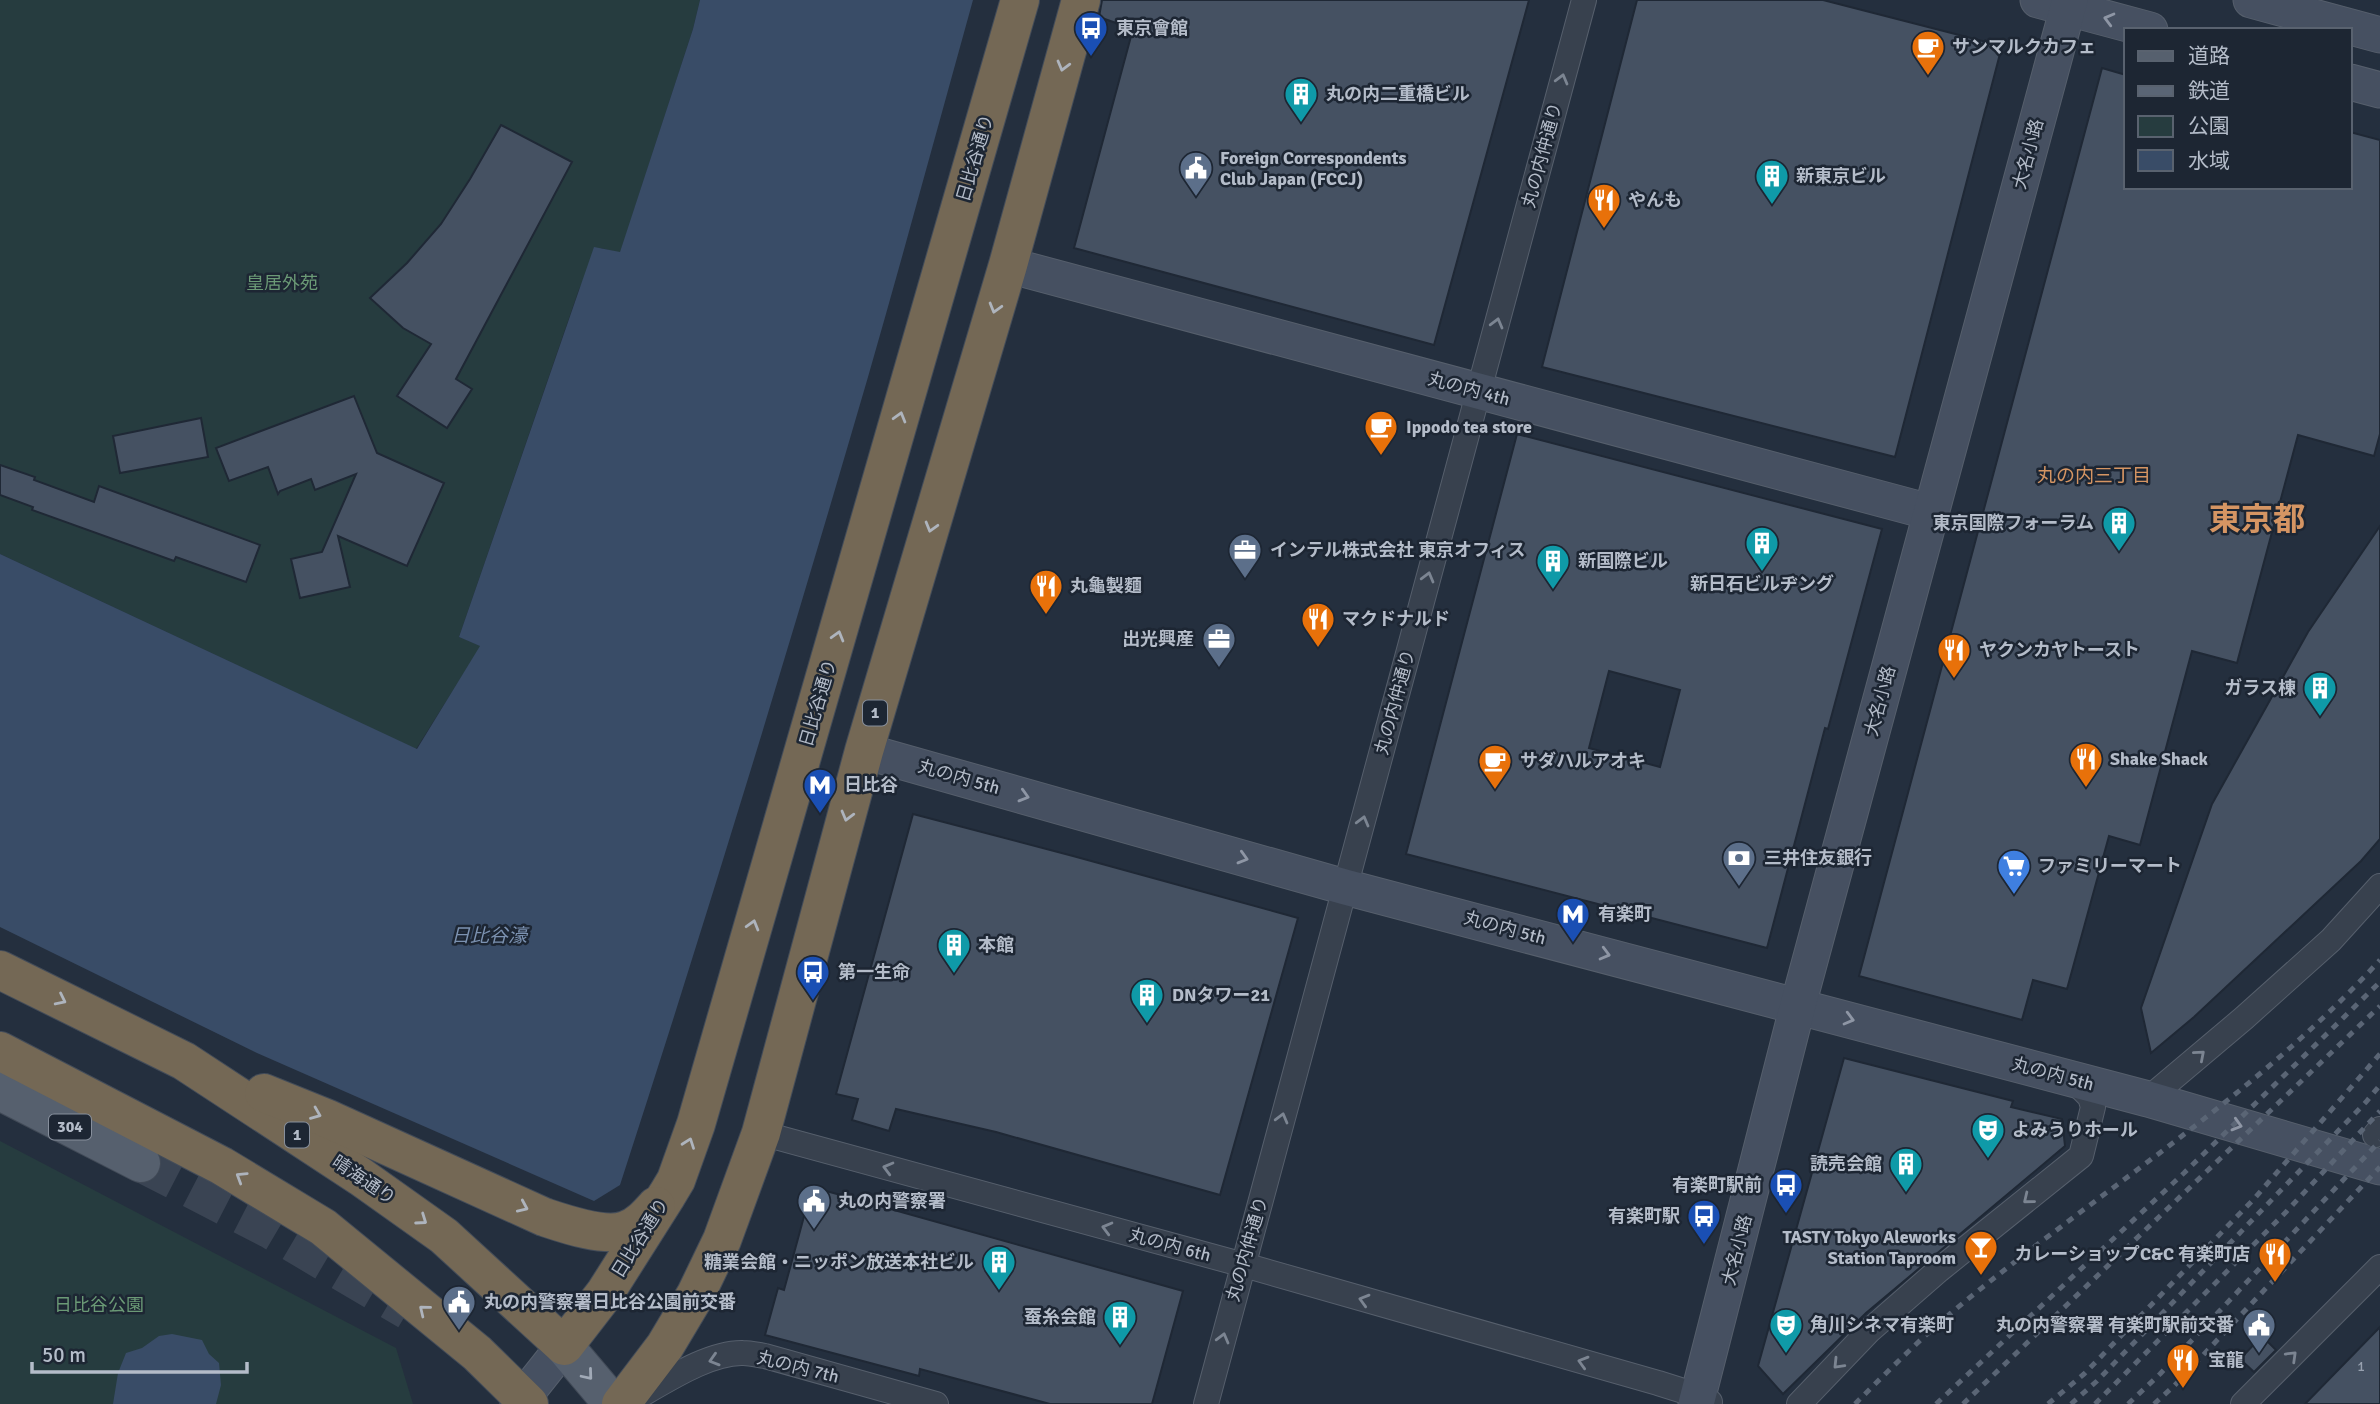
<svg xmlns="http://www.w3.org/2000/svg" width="2380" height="1404" font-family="Signika,'Noto Sans JP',sans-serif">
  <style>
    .green { fill: #263c3f }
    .water { fill: #394c67 }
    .building { fill: #455162; stroke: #1f2835; stroke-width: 2; fill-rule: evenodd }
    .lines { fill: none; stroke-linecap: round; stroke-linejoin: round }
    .primary-tunnel { stroke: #3a4453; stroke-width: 38; stroke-dasharray: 38 19; stroke-linecap: butt }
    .street-casing { stroke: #565f6c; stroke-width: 26 }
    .secondary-casing { stroke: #565f6c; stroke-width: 37 }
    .primary-casing { stroke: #414a57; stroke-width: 40 }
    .highway-casing { stroke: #434c59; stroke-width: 40 }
    .street { stroke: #38414e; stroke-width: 24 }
    .secondary { stroke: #465061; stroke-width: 35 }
    .primary { stroke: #56606e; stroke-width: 38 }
    .highway { stroke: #746855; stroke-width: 38 }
    .rail { stroke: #5a6575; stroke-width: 5; stroke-dasharray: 7 7; stroke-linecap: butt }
    .oneway { stroke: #8e96a5 }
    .oneway2 { stroke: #aeb4bd }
    .oneway3 { stroke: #7c8592 }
    .oneway4 { stroke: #a1aab7 }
    .labels { text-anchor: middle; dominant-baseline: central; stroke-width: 5; stroke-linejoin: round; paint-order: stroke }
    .number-label { font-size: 14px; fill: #98a1af }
    .shield { fill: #1d2633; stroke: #878f9c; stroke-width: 2 }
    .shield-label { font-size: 16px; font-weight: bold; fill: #b4bcc9 }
    .poi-label { font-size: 18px; font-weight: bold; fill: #b4bcc9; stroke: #1d2633; text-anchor: start }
    .street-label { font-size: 18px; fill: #b4bcc9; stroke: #1d2633 }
    .park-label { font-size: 18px; fill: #6b9a76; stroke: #1d2633 }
    .neighbourhood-label { font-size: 19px; fill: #d59563; stroke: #1d2633 }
    .water-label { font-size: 19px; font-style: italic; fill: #7c92b1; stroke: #1d2633 }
    .town-label { font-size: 32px; font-weight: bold; fill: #d59563; stroke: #1d2633 }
  </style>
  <rect width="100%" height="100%" fill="#242f3e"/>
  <g class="green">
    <path d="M0,0H700L693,29L620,253L601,248L579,289L459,637L481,646L416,749L0,554Z"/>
    <path d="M0,1141L396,1348L413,1404H0Z"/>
  </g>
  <g class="water">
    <path d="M700,0H973C938,126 904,252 868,377C789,648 707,917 620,1185L594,1201L257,1053L0,927V554L417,749L480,646L459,637L594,247L620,252L693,29Z"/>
    <path d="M172,1334L202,1340L209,1354L219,1363L221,1385L216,1404H113L118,1373L126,1353L142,1348L159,1336Z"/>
  </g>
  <g class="building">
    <path d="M1102,0H1529L1434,345L1074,248L1133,29L1099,17Z"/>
    <path d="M1637,0H1823L2002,46L1895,457L1542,367Z"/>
    <path d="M2102,68L2126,75V187H2350V132L2380,140V434L2374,456L2298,435L2237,663L2192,651L2140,845L2109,836L2067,989L2033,980L2022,1020L1859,976Z"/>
    <path d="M501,125L572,162L456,379L472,389L447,428L397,396L431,344L403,328L370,298L407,263L441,224L470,179Z"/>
    <path d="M354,396L377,453L444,483L407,566L338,536L350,587L300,598L291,559L322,552L356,474L315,490L311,479L280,491L278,494L268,467L229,481L216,448Z"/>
    <path d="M201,418L208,457L120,473L113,436Z"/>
    <path d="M1517,434L1882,529L1828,729L1825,728L1767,948L1406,854ZM1609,671L1680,690L1660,767L1589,748Z"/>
    <path d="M0,465L35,477L34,480L94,502L99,486L260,545L246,582L176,557L174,561L32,510L33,507L0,495Z"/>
    <path d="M2380,526V839L2361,861L2194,1017L2151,1053L2141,1008L2212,804L2308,632Z"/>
    <path d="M913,814L1073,856L1298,918L1220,1195L996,1132L896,1109L889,1131L852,1120L858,1099L836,1094Z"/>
    <path d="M1844,1058L2013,1101L2011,1107L2062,1119L2065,1146L1866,1313L1783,1394L1758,1366Z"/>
    <path d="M812,1187L1183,1291L1152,1404H1050L920,1369L919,1376L765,1335L778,1288L784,1290Z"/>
    <path d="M2380,1327V1404H2305Z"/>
    <path d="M2262,1336L2276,1350L2254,1372L2240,1359Z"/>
  </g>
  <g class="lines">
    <path class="primary-tunnel" d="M141,1163L269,1229L408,1311"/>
    <defs>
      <g id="street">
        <path d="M2148,1099L2244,1018L2331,940L2380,886"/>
        <path d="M761,1133L1244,1265L1658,1383L1699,1396L1710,1402"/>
        <path d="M2375,1135L2380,1129"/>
        <path d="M632,1400C663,1383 708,1352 743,1353C751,1353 758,1355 765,1356L936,1404"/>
        <path d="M1206,1404L1584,0"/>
        <path d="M1799,1404L1869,1331L1939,1270L2081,1156L2093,1107L2090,1097L2080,1087L2068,1080"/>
        <path d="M2243,1404L2380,1267"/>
      </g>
      <g id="secondary">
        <path d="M2038,0L2150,30"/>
        <path d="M2251,0L2380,35"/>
        <path d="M2350,82L2380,90"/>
        <path d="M1008,265L1930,512"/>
        <path d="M864,751L1345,887L2148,1099L2380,1167"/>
        <path d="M518,1404L564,1346"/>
        <path d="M1696,1404L1798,1005L2070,0"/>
      </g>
      <g id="primary">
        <path d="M0,1091L141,1163"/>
        <path d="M564,1346L613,1404"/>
      </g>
      <g id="highway">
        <path d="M0,970L184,1061L361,1177L444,1236L564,1346L605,1293L667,1195L676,1180L696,1124L1020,0"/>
        <path d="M0,1051L222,1166L323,1227L477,1353L529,1404"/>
        <path d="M264,1093L326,1118L544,1217C565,1224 605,1238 626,1230C639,1225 647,1216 656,1206"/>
        <path d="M621,1404L665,1346L696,1294L722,1240L761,1133L864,751L1008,265L1081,0"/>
      </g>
    </defs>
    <use href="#street" class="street-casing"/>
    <use href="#secondary" class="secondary-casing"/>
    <use href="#primary" class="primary-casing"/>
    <use href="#highway" class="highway-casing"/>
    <use href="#street" class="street"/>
    <use href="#secondary" class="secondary"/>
    <use href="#primary" class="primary"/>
    <use href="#highway" class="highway"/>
    <g class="rail">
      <path d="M1855,1404C1886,1373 1918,1341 1951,1313C2095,1193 2253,1099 2380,960"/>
      <path d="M1936,1404L2184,1173L2380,982"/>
      <path d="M1963,1404L2380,1006"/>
      <path d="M2048,1404L2084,1374L2253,1200L2380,1054"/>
      <path d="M2071,1404L2097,1381L2366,1102L2380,1085"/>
      <path d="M2095,1404L2286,1212L2380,1111"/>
      <path d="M2128,1404L2160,1374L2380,1141"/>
      <path d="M2154,1404L2174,1386L2380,1167"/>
    </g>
  </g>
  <defs><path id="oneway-chevron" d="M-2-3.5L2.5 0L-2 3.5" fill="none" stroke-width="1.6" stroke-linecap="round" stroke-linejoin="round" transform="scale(1.75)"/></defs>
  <g class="oneway">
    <use href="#oneway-chevron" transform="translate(2109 19) rotate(-165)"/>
    <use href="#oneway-chevron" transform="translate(1024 796) rotate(16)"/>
    <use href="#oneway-chevron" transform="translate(1243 858) rotate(16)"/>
    <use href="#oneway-chevron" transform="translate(1605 954) rotate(15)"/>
    <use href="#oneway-chevron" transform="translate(1849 1019) rotate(15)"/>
    <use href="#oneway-chevron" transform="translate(2237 1125) rotate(16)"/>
  </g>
  <g class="oneway2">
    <use href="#oneway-chevron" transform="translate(1063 66) rotate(105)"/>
    <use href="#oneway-chevron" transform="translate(995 308) rotate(106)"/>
    <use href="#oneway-chevron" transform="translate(900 417) rotate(-74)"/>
    <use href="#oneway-chevron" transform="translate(931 527) rotate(106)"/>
    <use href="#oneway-chevron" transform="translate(838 636) rotate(-74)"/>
    <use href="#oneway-chevron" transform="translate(847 816) rotate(105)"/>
    <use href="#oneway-chevron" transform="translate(753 925) rotate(-74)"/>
    <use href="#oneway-chevron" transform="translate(61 1000) rotate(26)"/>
    <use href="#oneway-chevron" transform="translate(316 1114) rotate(22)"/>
    <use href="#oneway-chevron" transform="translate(689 1143) rotate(-70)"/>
    <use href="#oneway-chevron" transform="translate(241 1177) rotate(-148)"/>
    <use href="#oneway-chevron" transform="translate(523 1207) rotate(24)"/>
    <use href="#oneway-chevron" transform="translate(422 1220) rotate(35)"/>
    <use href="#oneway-chevron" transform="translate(424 1310) rotate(-141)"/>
  </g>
  <g class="oneway3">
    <use href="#oneway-chevron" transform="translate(1562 79) rotate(-75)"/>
    <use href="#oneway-chevron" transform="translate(1497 323) rotate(-75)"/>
    <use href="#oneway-chevron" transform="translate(1428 577) rotate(-75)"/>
    <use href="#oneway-chevron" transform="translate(1363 821) rotate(-75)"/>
    <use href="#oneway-chevron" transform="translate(2200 1055) rotate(-41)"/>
    <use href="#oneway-chevron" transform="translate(1282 1118) rotate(-75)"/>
    <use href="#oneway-chevron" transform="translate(888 1168) rotate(-165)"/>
    <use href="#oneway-chevron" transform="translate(2028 1199) rotate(141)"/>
    <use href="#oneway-chevron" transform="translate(1107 1228) rotate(-165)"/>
    <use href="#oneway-chevron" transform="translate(1364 1300) rotate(-164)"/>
    <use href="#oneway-chevron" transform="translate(1223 1338) rotate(-75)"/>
    <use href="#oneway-chevron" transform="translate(2292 1356) rotate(-44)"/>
    <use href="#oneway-chevron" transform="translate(714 1360) rotate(163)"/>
    <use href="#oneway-chevron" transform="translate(1583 1362) rotate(-164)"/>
    <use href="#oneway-chevron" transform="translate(1838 1364) rotate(134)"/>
  </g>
  <use class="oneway4" href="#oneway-chevron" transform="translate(588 1375) rotate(50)"/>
  <defs>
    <symbol id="bus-pin" viewBox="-11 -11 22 30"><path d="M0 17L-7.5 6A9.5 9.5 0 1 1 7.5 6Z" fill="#1a4fb4" stroke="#1d2633"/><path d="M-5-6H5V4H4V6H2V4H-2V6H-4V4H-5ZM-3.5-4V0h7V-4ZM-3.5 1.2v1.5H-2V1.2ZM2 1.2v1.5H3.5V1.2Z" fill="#fff"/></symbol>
    <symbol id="cafe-pin" viewBox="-11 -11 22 30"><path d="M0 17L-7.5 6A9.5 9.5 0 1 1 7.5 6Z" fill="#e8710a" stroke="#1d2633"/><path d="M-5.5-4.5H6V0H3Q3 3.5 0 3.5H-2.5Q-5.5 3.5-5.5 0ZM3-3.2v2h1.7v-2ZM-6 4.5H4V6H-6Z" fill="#fff"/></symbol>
    <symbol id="building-pin" viewBox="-11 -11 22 30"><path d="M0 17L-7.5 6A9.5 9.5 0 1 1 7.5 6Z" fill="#0f9aa8" stroke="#1d2633"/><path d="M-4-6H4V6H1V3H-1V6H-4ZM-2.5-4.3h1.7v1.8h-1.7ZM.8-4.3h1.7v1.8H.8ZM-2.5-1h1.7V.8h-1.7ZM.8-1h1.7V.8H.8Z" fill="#fff"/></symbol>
    <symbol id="civic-pin" viewBox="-11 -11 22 30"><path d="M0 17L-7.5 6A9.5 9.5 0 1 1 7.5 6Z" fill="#5c6f8a" stroke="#1d2633"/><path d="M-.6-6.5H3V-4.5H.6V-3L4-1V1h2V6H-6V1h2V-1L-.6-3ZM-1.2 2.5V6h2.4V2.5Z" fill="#fff"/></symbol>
    <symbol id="restaurant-pin" viewBox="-11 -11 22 30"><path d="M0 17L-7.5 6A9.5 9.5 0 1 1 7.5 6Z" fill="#e8710a" stroke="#1d2633"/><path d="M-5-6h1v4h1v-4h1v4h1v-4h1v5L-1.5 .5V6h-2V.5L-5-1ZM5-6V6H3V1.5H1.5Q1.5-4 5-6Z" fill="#fff"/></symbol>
    <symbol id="office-pin" viewBox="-11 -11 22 30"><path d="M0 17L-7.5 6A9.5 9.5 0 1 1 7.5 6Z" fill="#5c6f8a" stroke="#1d2633"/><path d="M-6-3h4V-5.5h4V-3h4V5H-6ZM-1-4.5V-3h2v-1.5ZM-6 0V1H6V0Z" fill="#fff"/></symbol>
    <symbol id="metro-pin" viewBox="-11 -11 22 30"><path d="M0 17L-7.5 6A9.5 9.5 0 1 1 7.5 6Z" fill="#1a4fb4" stroke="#1d2633"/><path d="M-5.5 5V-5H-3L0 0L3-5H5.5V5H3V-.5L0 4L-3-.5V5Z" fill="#fff"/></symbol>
    <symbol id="bank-pin" viewBox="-11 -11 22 30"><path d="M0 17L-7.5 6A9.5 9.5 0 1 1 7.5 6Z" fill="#5c6f8a" stroke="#1d2633"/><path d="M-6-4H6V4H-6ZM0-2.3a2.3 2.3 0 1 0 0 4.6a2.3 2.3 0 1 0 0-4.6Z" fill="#fff"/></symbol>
    <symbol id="supermarket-pin" viewBox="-11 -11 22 30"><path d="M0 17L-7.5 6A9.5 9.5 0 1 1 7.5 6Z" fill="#3f7fe0" stroke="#1d2633"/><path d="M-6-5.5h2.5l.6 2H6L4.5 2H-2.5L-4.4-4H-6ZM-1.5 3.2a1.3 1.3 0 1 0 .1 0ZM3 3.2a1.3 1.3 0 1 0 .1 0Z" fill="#fff"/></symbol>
    <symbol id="theatre-pin" viewBox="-11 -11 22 30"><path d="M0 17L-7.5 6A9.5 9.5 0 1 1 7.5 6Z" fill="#0f9aa8" stroke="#1d2633"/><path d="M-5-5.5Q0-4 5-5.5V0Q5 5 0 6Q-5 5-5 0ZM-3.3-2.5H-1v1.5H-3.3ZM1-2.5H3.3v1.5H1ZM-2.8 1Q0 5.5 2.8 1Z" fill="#fff"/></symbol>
    <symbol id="bar-pin" viewBox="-11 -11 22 30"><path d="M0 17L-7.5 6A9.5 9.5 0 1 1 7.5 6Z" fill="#e8710a" stroke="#1d2633"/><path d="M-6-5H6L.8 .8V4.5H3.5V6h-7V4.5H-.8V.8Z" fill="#fff"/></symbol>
  </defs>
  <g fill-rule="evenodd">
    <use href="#bus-pin" x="1072" y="9" width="38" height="52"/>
    <use href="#cafe-pin" x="1909" y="28" width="38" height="52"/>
    <use href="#building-pin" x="1282" y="75" width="38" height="52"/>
    <use href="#civic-pin" x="1177" y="149" width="38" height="52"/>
    <use href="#building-pin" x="1753" y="157" width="38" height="52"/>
    <use href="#restaurant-pin" x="1585" y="181" width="38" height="52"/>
    <use href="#cafe-pin" x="1362" y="408" width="38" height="52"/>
    <use href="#building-pin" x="2100" y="504" width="38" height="52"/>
    <use href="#building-pin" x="1743" y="524" width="38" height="52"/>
    <use href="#office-pin" x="1226" y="531" width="38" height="52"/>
    <use href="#building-pin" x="1534" y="542" width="38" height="52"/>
    <use href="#restaurant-pin" x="1027" y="567" width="38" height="52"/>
    <use href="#restaurant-pin" x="1299" y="600" width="38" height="52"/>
    <use href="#office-pin" x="1200" y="620" width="38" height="52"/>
    <use href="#restaurant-pin" x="1935" y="631" width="38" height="52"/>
    <use href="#building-pin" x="2301" y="669" width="38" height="52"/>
    <use href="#restaurant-pin" x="2067" y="740" width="38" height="52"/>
    <use href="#cafe-pin" x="1476" y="742" width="38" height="52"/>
    <use href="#metro-pin" x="801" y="766" width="38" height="52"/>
    <use href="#bank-pin" x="1720" y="839" width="38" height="52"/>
    <use href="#supermarket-pin" x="1995" y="847" width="38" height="52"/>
    <use href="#metro-pin" x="1554" y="895" width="38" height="52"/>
    <use href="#building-pin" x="935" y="926" width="38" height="52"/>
    <use href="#bus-pin" x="794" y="953" width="38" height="52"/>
    <use href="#building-pin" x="1128" y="976" width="38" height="52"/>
    <use href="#theatre-pin" x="1969" y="1111" width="38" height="52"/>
    <use href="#building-pin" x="1887" y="1145" width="38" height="52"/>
    <use href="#bus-pin" x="1767" y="1166" width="38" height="52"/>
    <use href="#civic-pin" x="795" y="1182" width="38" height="52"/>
    <use href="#bus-pin" x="1685" y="1197" width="38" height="52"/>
    <use href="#bar-pin" x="1962" y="1228" width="38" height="52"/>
    <use href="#restaurant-pin" x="2256" y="1235" width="38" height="52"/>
    <use href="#building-pin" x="980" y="1243" width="38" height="52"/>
    <use href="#civic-pin" x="440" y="1283" width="38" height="52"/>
    <use href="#building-pin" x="1101" y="1298" width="38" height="52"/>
    <use href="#theatre-pin" x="1767" y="1306" width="38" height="52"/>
    <use href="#civic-pin" x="2240" y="1306" width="38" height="52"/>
    <use href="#restaurant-pin" x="2164" y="1341" width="38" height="52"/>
  </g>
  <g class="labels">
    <g class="number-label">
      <text x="2361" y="1366">1</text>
    </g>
    <g class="shield">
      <rect x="863" y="700.5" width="24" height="25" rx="5"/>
      <rect x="49" y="1114.5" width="42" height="25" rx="5"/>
      <rect x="285" y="1122.5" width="24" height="25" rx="5"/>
    </g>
    <g class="shield-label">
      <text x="875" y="713">1</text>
      <text x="70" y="1127">304</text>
      <text x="297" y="1135">1</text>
    </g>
    <g class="poi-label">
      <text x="1116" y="28">東京會館</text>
      <text x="1952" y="47">サンマルクカフェ</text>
      <text x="1326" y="94">丸の内二重橋ビル</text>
      <text x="1220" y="158">Foreign Correspondents<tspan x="1220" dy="21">Club Japan (FCCJ)</tspan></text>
      <text x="1796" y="176">新東京ビル</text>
      <text x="1628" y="200">やんも</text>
      <text x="1406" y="427">Ippodo tea store</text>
      <text x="2094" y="523" text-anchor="end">東京国際フォーラム</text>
      <text x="1270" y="550">インテル株式会社 東京オフィス</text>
      <text x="1578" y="561">新国際ビル</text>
      <text x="1762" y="584" text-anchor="middle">新日石ビルヂング</text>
      <text x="1070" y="586">丸龜製麵</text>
      <text x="1342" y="619">マクドナルド</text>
      <text x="1194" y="639" text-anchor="end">出光興産</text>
      <text x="1979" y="650">ヤクンカヤトースト</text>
      <text x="2296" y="688" text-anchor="end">ガラス棟</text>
      <text x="2110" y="759">Shake Shack</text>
      <text x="1520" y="761">サダハルアオキ</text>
      <text x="844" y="785">日比谷</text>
      <text x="1764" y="858">三井住友銀行</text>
      <text x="2038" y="866">ファミリーマート</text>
      <text x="1598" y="914">有楽町</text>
      <text x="978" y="945">本館</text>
      <text x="838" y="972">第一生命</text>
      <text x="1172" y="995">DNタワー21</text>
      <text x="2012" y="1130">よみうりホール</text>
      <text x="1882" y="1164" text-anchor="end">読売会館</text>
      <text x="1762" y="1185" text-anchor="end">有楽町駅前</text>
      <text x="838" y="1201">丸の内警察署</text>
      <text x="1680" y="1216" text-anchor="end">有楽町駅</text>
      <text x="1956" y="1237" text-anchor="end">TASTY Tokyo Aleworks<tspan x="1956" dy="21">Station Taproom</tspan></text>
      <text x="2250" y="1254" text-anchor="end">カレーショップC&amp;C 有楽町店</text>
      <text x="974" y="1262" text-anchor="end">糖業会館・ニッポン放送本社ビル</text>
      <text x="484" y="1302">丸の内警察署日比谷公園前交番</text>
      <text x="1096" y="1317" text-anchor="end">蚕糸会館</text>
      <text x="1810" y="1325">角川シネマ有楽町</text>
      <text x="2234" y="1325" text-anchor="end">丸の内警察署 有楽町駅前交番</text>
      <text x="2208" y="1360">宝龍</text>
    </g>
    <g class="street-label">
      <text transform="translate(2028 154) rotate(-75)">大名小路</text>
      <text transform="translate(1542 155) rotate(-75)">丸の内仲通り</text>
      <text transform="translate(975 158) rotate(-74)">日比谷通り</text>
      <text transform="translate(1469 389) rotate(15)">丸の内 4th</text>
      <text transform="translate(1880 701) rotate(-75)">大名小路</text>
      <text transform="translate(1395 702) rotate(-75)">丸の内仲通り</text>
      <text transform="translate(818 703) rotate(-74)">日比谷通り</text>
      <text transform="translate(959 777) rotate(16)">丸の内 5th</text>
      <text transform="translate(1505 928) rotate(15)">丸の内 5th</text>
      <text transform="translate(2053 1074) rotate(15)">丸の内 5th</text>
      <text transform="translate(364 1180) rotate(34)">晴海通り</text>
      <text transform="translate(640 1238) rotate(-58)">日比谷通り</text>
      <text transform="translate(1170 1245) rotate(15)">丸の内 6th</text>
      <text transform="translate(1247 1249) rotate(-74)">丸の内仲通り</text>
      <text transform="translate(1737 1250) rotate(-76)">大名小路</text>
      <text transform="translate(798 1367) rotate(14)">丸の内 7th</text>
    </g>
    <g class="park-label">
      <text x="282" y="283">皇居外苑</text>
      <text x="99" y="1305">日比谷公園</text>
    </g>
    <g class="neighbourhood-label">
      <text x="2094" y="476">丸の内三丁目</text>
    </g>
    <g class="water-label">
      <text x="489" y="936">日比谷濠</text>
    </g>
    <g class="town-label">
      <text x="2257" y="519">東京都</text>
    </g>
  </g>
  <rect x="2124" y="28" width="228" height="161" fill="#1d2633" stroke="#59626f" stroke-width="2"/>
  <rect x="2138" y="51" width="35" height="10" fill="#56606e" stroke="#59626f" stroke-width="2"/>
  <text x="2188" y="63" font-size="21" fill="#b4bcc9">道路</text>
  <rect x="2138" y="86" width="35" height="10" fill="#5a6575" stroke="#59626f" stroke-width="2"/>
  <text x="2188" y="98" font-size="21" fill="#b4bcc9">鉄道</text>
  <rect x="2138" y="116" width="35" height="21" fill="#263c3f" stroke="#59626f" stroke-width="2"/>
  <text x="2188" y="133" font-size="21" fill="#b4bcc9">公園</text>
  <rect x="2138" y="150" width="35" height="21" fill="#394c67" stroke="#59626f" stroke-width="2"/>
  <text x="2188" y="168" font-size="21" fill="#b4bcc9">水域</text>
  <path d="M32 1362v10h215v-10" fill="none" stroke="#b4bcc9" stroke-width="3.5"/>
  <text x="42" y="1362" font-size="21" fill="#b4bcc9" stroke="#1d2633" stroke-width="5" paint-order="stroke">50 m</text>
</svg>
